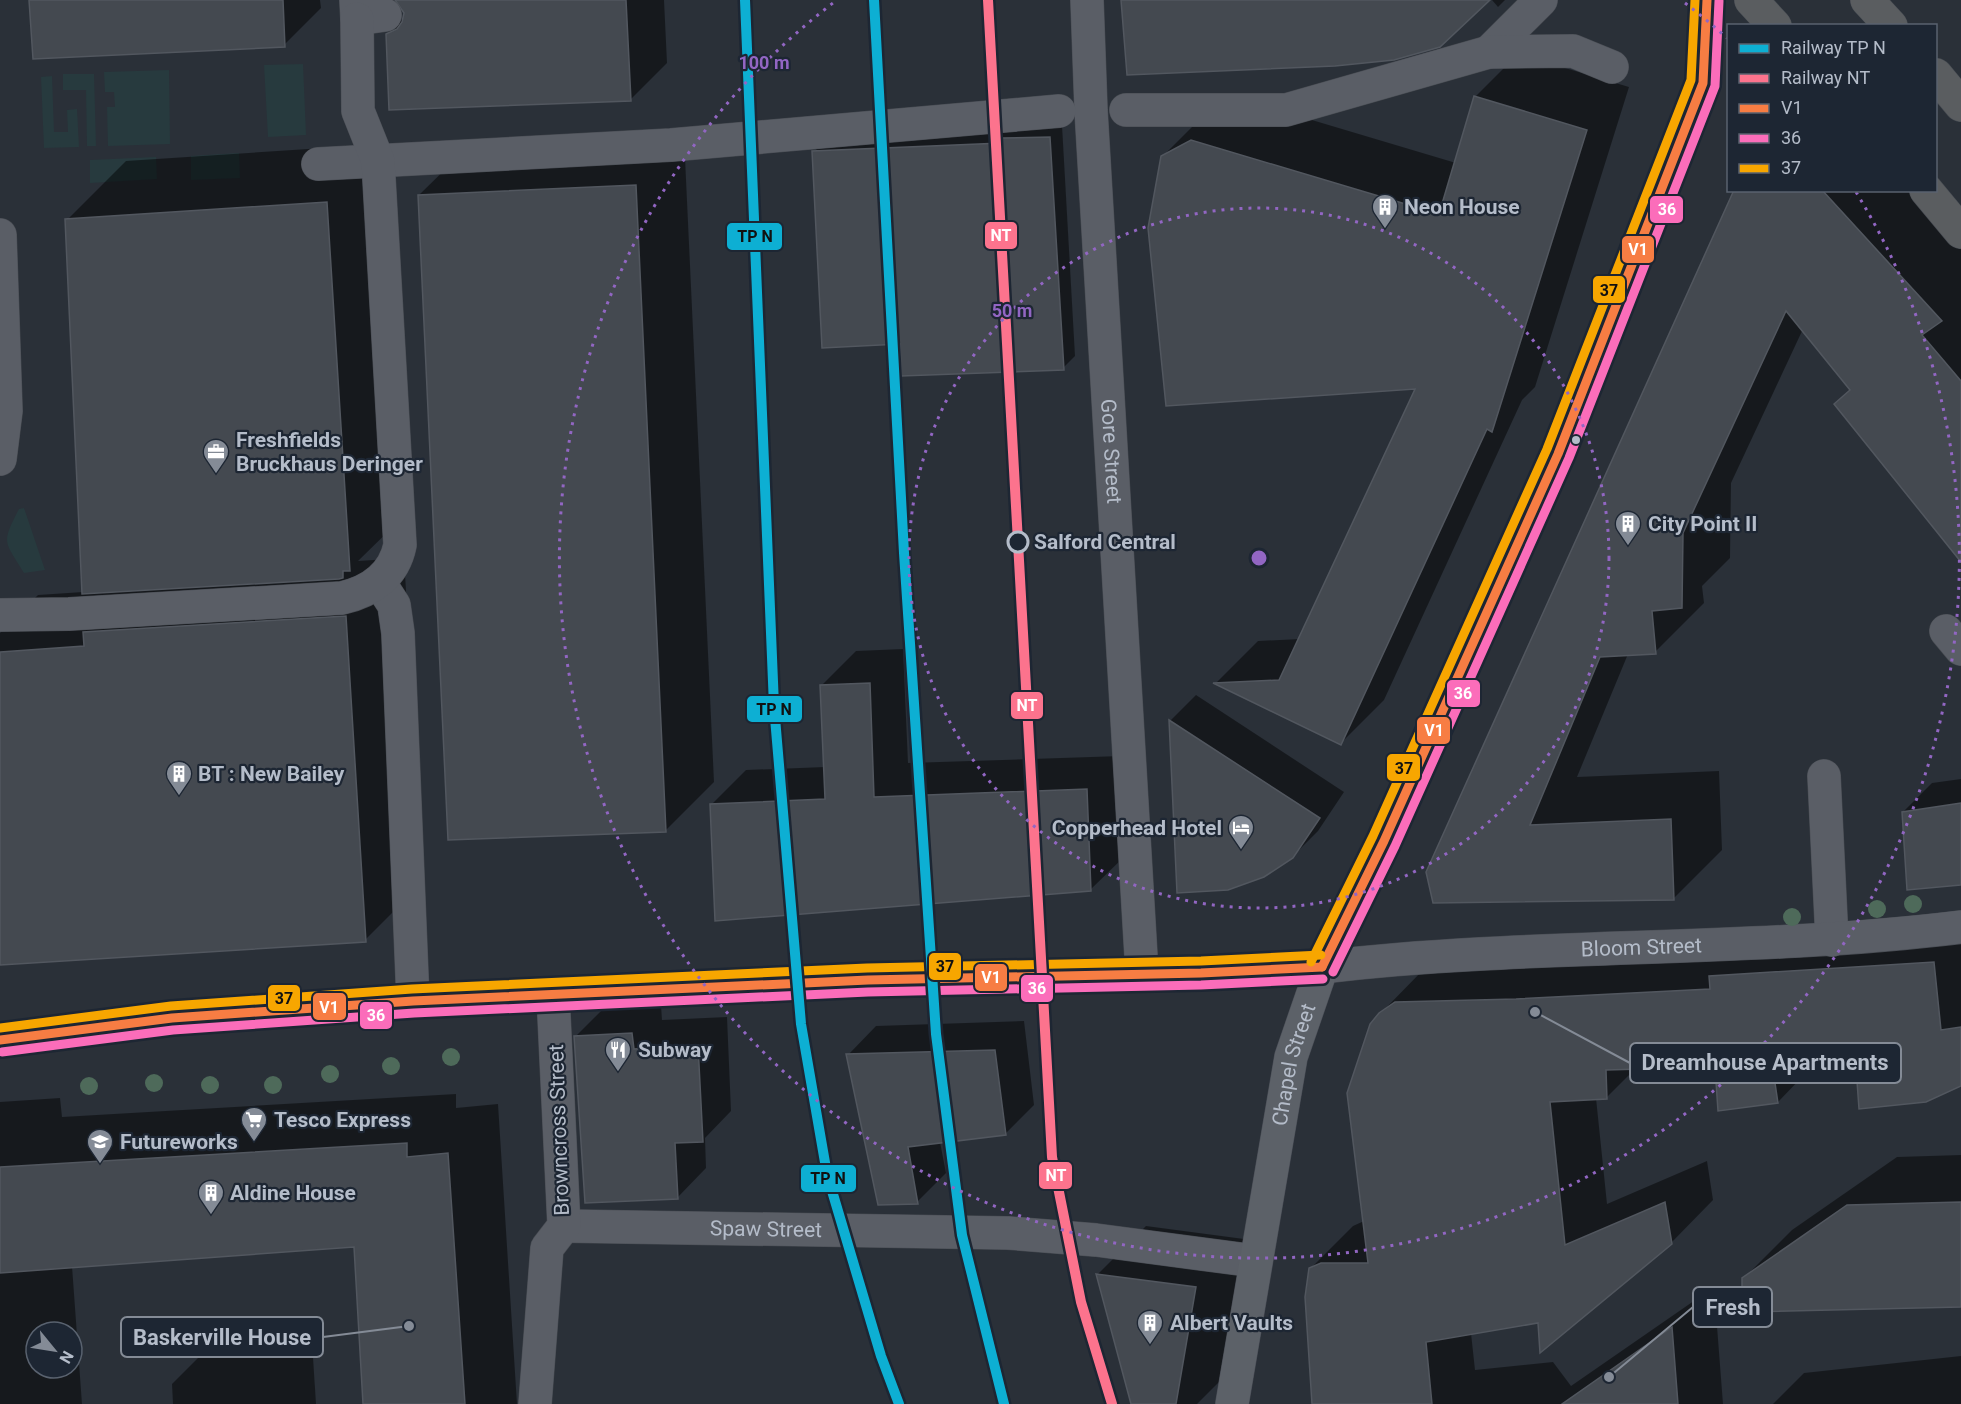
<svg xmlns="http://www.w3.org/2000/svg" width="1961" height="1404" font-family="Roboto,sans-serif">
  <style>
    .green { fill: #273a3e }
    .shadow { fill: #0007; fill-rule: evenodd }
    .building { fill: #444950; stroke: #52575f; stroke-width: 1.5 }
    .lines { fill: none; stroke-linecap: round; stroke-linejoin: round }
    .minor-casing { stroke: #484c53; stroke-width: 34 }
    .major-casing { stroke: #484c55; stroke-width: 34 }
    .highway-casing { stroke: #474c53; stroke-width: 34 }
    .minor { stroke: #5a5e66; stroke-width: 33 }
    .major { stroke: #5c6168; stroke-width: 33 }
    .highway { stroke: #5a5d60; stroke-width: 33 }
    .bus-1-casing { stroke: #1d2633; stroke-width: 14 }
    .bus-2-casing { stroke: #1d2633; stroke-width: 14 }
    .bus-3-casing { stroke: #1d2633; stroke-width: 14 }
    .bus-1 { stroke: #f77d43; stroke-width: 9 }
    .bus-2 { stroke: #fb6dba; stroke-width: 9 }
    .bus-3 { stroke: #f7a600; stroke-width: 9 }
    .rail-1-casing { stroke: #1d2633; stroke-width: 15 }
    .rail-2-casing { stroke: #1d2633; stroke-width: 15 }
    .rail-1 { stroke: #0dafd3; stroke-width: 10 }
    .rail-2 { stroke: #fc738d; stroke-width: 10 }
    .tree { fill: #4e6a5a }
    .ring { fill: none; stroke: #9266c3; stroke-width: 3; stroke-dasharray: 3 6 }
    .bus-dot { fill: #b4bcc9; stroke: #1d2633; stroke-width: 2 }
    .stop-dot { fill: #1d2633; stroke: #b4bcc9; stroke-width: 3 }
    .labels { text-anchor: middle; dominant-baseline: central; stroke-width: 4.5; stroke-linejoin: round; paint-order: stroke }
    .poi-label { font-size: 21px; font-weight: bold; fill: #b4bcc9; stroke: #1d2633; text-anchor: start }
    .street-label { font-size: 21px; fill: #b4bcc9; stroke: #1d2633 }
    .stop-label { font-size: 21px; font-weight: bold; fill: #b4bcc9; stroke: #1d2633; text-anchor: start }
    .centre { fill: #9266c3; stroke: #1d2633; stroke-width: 3 }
    .ring-label { font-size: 18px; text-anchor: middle; font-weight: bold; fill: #9266c3; stroke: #1d2633; stroke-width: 4.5; stroke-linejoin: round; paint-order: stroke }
    .leader { fill: none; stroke: #848b96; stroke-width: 2 }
    .callout-dot { fill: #848b96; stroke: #1d2633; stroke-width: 2 }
    .callout { fill: #1d2633; stroke: #848b96; stroke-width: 2 }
    .callout-label { font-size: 22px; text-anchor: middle; font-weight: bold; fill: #b4bcc9 }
    .line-badge { stroke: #1d2633; stroke-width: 2 }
    .badge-label { font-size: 16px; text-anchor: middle; font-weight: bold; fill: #fff }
    .pale-badge-label { font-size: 16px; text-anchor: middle; font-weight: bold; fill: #111 }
  </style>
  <rect width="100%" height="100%" fill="#2a3038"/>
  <g class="green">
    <path d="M303,64L306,135L268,137L264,65Z"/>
    <path d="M169,70L170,144L108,146L107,107H115L114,92H105L104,72Z"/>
    <path d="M63,74H94L96,146H87L86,90H63Z"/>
    <path d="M52,76L54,132H68L67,110L77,109L79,147L44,148L41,77Z"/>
    <path d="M239,153L240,178L191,180V156Z"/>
    <path d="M156,157L157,179L90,183V160Z"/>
    <path d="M24,508L45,570L24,573C4,540 1,544 19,509Z"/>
  </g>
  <g class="shadow">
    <path d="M31,0H320L321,8L284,45Z"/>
    <path d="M398,0H664L667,63L630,100L387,34L404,17L405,13Z"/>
    <path d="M1492,0H1505L1498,7Z"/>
    <path d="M1518,54L1629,87L1535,387L1522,400L1384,700L1341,743L1216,683L1258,641L1300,639L1417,387L1162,157L1206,113L1235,97L1456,163L1475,97Z"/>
    <path d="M1062,125L1075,356L1063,368L902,342L814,152L826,139Z"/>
    <path d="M684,136L714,782L665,831L419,195L468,147Z"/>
    <path d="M385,144L402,518L358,561L404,558L424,881L365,940L0,964V633L38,595L83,592L67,220L126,161Z"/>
    <path d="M1736,190H1915L1961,240V559L1851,389L1803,329L1731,483L1730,558L1702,586L1704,603L1655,652L1628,654L1577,777L1719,771L1722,850L1674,898L1435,901Z"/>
    <path d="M903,649L908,763L1121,756L1125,856L1090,890L712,804L746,770L825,767L822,685L856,651Z"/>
    <path d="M1196,695L1344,792L1318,831L1292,857L1179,891L1170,721Z"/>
    <path d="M1961,779V883L1903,812L1932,783Z"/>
    <path d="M1961,921V1085L1857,1065L1804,1075L1778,1102L1717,1065L1636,1068L1606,1098H1596L1607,1204L1707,1161L1713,1200L1671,1243L1539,1321L1471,1333L1475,1370L1553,1362L1571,1386L1714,1287L1723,1404H1313L1310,1269L1353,1226L1364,1221L1380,1014L1423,970Z"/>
    <path d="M661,1005L662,1020L727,1017L731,1111L705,1138L706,1168L678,1197L575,1037L604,1008Z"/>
    <path d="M1024,1021L1034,1105L1005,1134L940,1142L946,1173L917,1202L848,1055L876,1026Z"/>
    <path d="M456,1094V1108L498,1104L517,1404H365L356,1245L72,1266L82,1404H0V1102L60,1098L62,1117ZM36,1332H72V1368H36Z"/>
    <path d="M1961,1155V1305L1743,1279L1792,1230L1897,1157Z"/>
    <path d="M1146,1226L1244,1239L1219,1382L1197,1404H1132L1097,1275Z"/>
    <path d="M311,1326L316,1404H173L172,1384L222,1334Z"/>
    <path d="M1961,1356V1404H1773L1804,1373Z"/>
  </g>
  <g class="building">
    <path d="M29,0H283L285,47L33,59Z"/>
    <path d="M395,0H626L631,101L389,110L386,34L397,29L402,22L404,13Z"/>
    <path d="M1121,0H1490L1440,47L1394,60L1335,66L1127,75Z"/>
    <path d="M1474,96L1587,130L1492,432L1487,429L1341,745L1213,683L1279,680L1415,389L1166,406L1148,228L1161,156L1191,140L1439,214Z"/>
    <path d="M1050,137L1064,370L901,376L900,344L822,348L812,151L1002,143V138Z"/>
    <path d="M636,185L666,832L448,840L418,195Z"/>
    <path d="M1734,190H1822L1942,321L1922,335L1961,381V562L1834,404L1850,390L1786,311L1683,533L1682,608L1652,611L1656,654L1600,657L1530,825L1671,819L1674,900L1433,903L1426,872Z"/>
    <path d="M327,202L350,571H343V578L339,579L82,594L65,219Z"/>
    <path d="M346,616L366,942L0,965V652L84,646L83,632Z"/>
    <path d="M870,683L874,797L1087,789L1091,891L715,921L710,804L825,799L820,685Z"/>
    <path d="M1169,720L1320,818L1293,858L1264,877L1228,890L1177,893Z"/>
    <path d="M1961,803V885L1907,890L1902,812Z"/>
    <path d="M1934,962L1941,1030L1961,1027V1086L1926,1102L1859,1109L1856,1067L1775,1083L1778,1103L1718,1111L1715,1067L1606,1070L1607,1099L1550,1102L1565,1245L1665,1202L1672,1244L1540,1353L1538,1323L1426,1342L1432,1404H1312L1305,1297L1309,1268L1321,1263H1368L1347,1093L1370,1024L1379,1013L1395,1002L1516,999L1710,989L1709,976Z"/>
    <path d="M632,1033L634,1049L698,1045L703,1142L675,1143L678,1199L585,1203L574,1036Z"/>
    <path d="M995,1050L1006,1135L908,1147L918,1204L878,1205L846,1054Z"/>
    <path d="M407,1143V1157L448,1153L465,1404H363L354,1247L0,1273V1167Z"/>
    <path d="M1961,1202V1307L1742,1312V1278L1847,1205Z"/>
    <path d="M1096,1274L1196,1287L1176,1404H1131Z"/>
    <path d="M1672,1327L1678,1404H1562Z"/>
  </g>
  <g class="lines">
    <defs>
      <g id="minor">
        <path d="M356,0L357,19L385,15"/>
        <path id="s1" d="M1087,0L1091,110L1142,973"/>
        <path d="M1489,52L1541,0"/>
        <path d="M1126,110H1286L1489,52L1573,51L1612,67"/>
        <path d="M318,164L671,145L1059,111"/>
        <path d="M0,235L6,411L0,459"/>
        <path d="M379,582L394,605L398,633L413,1001"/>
        <path d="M0,615L69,614L342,598C372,591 394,575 400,545L378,161L358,111L357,19"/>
        <path d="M1946,631L1961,649"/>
        <path d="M1824,776L1832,940"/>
        <path id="s2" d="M1322,967C1534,942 1749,953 1961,927"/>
        <path id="s3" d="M564,1226L1008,1233L1096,1240L1255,1261"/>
        <path d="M535,1404L547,1248L564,1226L553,995"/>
      </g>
      <g id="major">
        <path d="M0,1040L172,1018L413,1001L868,980L1201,973L1322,967"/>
        <path id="s4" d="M1232,1404L1291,1057L1322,967L1384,841L1558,454L1703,83L1707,0"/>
      </g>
      <g id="highway">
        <path d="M1751,0L1775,26"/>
        <path d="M1867,0L1891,26"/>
        <path d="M1936,75L1961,105"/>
        <path d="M1926,190L1961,232"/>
      </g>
    </defs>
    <use href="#minor" class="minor-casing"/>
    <use href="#major" class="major-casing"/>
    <use href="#highway" class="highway-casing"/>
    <use href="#minor" class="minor"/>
    <use href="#major" class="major"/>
    <use href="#highway" class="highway"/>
    <defs>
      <g id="bus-1">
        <path d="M1322,967L1384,841L1558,454L1703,83L1707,0"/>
        <path d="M0,1040L172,1018L413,1001L868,980L1201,973L1322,967"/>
      </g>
      <g id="bus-2">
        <path d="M1333,972L1395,846L1569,458L1715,86L1719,1"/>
        <path d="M2,1052L173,1030L414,1013L868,992L1201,985L1323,979"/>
      </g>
      <g id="bus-3">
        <path d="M1311,962L1373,836L1547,449L1691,80L1695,0"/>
        <path d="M0,1028L171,1006L412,989L867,968L1201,961L1321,955"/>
      </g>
    </defs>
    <use href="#bus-1" class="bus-1-casing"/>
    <use href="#bus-2" class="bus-2-casing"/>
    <use href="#bus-3" class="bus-3-casing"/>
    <use href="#bus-1" class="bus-1"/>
    <use href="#bus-2" class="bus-2"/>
    <use href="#bus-3" class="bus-3"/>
    <defs>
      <g id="rail-1">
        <path d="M745,0L774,706L801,1024L827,1174L881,1356L899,1404"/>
        <path d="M874,0L904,553L936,1034L962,1235L1004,1404"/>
      </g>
      <path id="rail-2" d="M988,0L1052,1157L1081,1302L1112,1404"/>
    </defs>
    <use href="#rail-1" class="rail-1-casing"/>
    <use href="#rail-2" class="rail-2-casing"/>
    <use href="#rail-1" class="rail-1"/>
    <use href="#rail-2" class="rail-2"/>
  </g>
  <g class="tree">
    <circle cx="1913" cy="904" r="9"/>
    <circle cx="1877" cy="909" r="9"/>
    <circle cx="1792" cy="917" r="9"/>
    <circle cx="451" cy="1057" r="9"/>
    <circle cx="391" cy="1066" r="9"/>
    <circle cx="330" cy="1074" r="9"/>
    <circle cx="154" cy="1083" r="9"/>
    <circle cx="210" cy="1085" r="9"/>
    <circle cx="273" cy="1085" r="9"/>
    <circle cx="89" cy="1086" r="9"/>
  </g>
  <g class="ring">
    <circle cx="1259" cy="558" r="350"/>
    <path d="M1685 3A700 700 0 0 1 1727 38M1856 192A700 700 0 1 1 833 3"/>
  </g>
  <defs>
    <symbol id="building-pin" viewBox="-11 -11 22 30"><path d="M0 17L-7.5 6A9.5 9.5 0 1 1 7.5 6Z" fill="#848b96" stroke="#1d2633"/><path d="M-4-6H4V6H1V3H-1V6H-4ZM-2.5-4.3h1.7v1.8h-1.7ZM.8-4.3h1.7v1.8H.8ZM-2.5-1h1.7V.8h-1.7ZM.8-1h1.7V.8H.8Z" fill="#fff"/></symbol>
    <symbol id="office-pin" viewBox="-11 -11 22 30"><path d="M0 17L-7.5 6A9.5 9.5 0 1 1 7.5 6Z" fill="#848b96" stroke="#1d2633"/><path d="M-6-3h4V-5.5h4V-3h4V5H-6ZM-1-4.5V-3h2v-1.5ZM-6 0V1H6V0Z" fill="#fff"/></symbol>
    <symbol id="hotel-pin" viewBox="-11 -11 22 30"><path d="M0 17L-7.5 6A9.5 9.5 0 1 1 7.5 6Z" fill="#848b96" stroke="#1d2633"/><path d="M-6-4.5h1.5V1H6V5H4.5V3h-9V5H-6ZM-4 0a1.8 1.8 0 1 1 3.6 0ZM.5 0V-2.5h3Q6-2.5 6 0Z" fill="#fff"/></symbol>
    <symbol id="restaurant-pin" viewBox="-11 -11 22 30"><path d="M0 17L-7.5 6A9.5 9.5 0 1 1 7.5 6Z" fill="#848b96" stroke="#1d2633"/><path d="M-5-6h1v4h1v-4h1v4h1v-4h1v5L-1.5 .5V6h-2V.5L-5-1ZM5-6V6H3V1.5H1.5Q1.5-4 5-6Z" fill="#fff"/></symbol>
    <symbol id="supermarket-pin" viewBox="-11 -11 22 30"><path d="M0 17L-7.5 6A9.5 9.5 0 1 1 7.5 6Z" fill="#848b96" stroke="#1d2633"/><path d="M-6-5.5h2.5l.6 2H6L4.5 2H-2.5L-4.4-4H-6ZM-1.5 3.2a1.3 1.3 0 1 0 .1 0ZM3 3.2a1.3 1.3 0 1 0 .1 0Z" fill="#fff"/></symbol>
    <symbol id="university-pin" viewBox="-11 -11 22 30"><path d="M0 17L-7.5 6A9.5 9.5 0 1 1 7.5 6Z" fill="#848b96" stroke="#1d2633"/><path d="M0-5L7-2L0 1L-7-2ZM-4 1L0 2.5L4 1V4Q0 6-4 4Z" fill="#fff"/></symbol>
  </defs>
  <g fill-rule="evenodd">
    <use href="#building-pin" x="1370" y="192" width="30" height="40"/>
    <use href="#office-pin" x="201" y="437" width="30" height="40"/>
    <use href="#building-pin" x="1613" y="509" width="30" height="40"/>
    <use href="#building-pin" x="164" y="759" width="30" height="40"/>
    <use href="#hotel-pin" x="1226" y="813" width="30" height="40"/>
    <use href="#restaurant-pin" x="603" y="1035" width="30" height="40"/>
    <use href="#supermarket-pin" x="239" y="1105" width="30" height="40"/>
    <use href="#university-pin" x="85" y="1127" width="30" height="40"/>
    <use href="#building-pin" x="196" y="1178" width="30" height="40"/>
    <use href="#building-pin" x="1135" y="1308" width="30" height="40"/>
  </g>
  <circle class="bus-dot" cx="1576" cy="440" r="5"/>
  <circle class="stop-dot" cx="1018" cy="542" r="10"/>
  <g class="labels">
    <g class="poi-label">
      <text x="1404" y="207">Neon House</text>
      <text x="236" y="440">Freshfields<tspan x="236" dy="24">Bruckhaus Deringer</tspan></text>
      <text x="1648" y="524">City Point II</text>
      <text x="198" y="774">BT : New Bailey</text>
      <text x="1222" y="828" text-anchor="end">Copperhead Hotel</text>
      <text x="638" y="1050">Subway</text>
      <text x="274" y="1120">Tesco Express</text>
      <text x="120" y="1142">Futureworks</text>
      <text x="230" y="1193">Aldine House</text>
      <text x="1170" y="1323">Albert Vaults</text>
    </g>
    <g class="street-label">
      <text stroke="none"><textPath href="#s1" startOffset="452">Gore Street</textPath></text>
      <text stroke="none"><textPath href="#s2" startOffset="320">Bloom Street</textPath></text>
      <text stroke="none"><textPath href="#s4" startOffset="345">Chapel Street</textPath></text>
      <text transform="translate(559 1130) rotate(-92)">Browncross Street</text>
      <text stroke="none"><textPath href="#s3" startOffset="202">Spaw Street</textPath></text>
    </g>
    <g class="stop-label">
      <text x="1034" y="542">Salford Central</text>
    </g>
  </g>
  <circle cx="1259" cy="558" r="9" class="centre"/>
  <g class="ring-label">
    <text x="764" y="69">100 m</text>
    <text x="1012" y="317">50 m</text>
  </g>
  <path class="leader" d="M1535 1012L1630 1063M1609 1377L1693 1307M409 1326L323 1337"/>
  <g class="callout-dot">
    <circle cx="1535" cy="1012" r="6"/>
    <circle cx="1609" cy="1377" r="6"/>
    <circle cx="409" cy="1326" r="6"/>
  </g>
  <g class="callout">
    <rect x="1630" y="1043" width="271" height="40" rx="6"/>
    <rect x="1693" y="1287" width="79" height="40" rx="6"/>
    <rect x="121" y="1317" width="202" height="40" rx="6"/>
  </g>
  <g class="callout-label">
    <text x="1765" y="1070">Dreamhouse Apartments</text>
    <text x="1733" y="1315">Fresh</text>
    <text x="222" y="1345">Baskerville House</text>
  </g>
  <g class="line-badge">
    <rect x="1649" y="195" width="35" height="29" rx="6" fill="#fb6dba"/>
    <rect x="984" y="221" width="34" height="29" rx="6" fill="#fc738d"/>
    <rect x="726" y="222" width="57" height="29" rx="6" fill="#0dafd3"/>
    <rect x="1621" y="235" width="34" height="29" rx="6" fill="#f77d43"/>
    <rect x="1592" y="275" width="34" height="29" rx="6" fill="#f7a600"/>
    <rect x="1446" y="679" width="35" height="29" rx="6" fill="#fb6dba"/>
    <rect x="1010" y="691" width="34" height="29" rx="6" fill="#fc738d"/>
    <rect x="746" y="695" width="57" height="28" rx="6" fill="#0dafd3"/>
    <rect x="1416" y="716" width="35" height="29" rx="6" fill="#f77d43"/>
    <rect x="1386" y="753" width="35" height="29" rx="6" fill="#f7a600"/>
    <rect x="928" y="952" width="34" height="29" rx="6" fill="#f7a600"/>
    <rect x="974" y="963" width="34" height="29" rx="6" fill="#f77d43"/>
    <rect x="1020" y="974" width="34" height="29" rx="6" fill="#fb6dba"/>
    <rect x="267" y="984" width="34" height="28" rx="6" fill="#f7a600"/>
    <rect x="312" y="992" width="35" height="29" rx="6" fill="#f77d43"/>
    <rect x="359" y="1001" width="34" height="29" rx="6" fill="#fb6dba"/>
    <rect x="1038" y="1161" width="35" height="29" rx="6" fill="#fc738d"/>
    <rect x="800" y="1164" width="57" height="29" rx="6" fill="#0dafd3"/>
  </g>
  <g class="badge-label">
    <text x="1667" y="215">36</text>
    <text x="1001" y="241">NT</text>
    <text x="1638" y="255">V1</text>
    <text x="1463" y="699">36</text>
    <text x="1027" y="711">NT</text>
    <text x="1434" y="736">V1</text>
    <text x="991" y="983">V1</text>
    <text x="1037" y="994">36</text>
    <text x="329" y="1013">V1</text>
    <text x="376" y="1021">36</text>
    <text x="1056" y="1181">NT</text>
  </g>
  <g class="pale-badge-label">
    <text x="755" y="242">TP N</text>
    <text x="1609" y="296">37</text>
    <text x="774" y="715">TP N</text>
    <text x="1404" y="774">37</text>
    <text x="945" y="972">37</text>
    <text x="284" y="1004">37</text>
    <text x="828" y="1184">TP N</text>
  </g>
  <rect x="1727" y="24" width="210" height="168" fill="#1d2633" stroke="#59626f" stroke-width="1.5"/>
  <rect x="1739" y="44" width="30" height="9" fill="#0dafd3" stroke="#59626f" stroke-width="1.5"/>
  <text x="1781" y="54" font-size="18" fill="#b4bcc9">Railway TP N</text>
  <rect x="1739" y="74" width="30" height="9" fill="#fc738d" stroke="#59626f" stroke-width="1.5"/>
  <text x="1781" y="84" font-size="18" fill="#b4bcc9">Railway NT</text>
  <rect x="1739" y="104" width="30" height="9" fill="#f77d43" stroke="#59626f" stroke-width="1.5"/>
  <text x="1781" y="114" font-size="18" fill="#b4bcc9">V1</text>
  <rect x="1739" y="134" width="30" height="9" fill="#fb6dba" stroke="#59626f" stroke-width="1.5"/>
  <text x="1781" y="144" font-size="18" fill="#b4bcc9">36</text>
  <rect x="1739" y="164" width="30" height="9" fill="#f7a600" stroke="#59626f" stroke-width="1.5"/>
  <text x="1781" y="174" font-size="18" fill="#b4bcc9">37</text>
  <g transform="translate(54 1350) rotate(120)"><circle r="28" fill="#1d2633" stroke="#59626f" stroke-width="1.5"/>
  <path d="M0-4.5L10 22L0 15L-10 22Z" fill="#848b96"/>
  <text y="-9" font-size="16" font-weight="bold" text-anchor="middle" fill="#b4bcc9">N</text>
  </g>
</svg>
